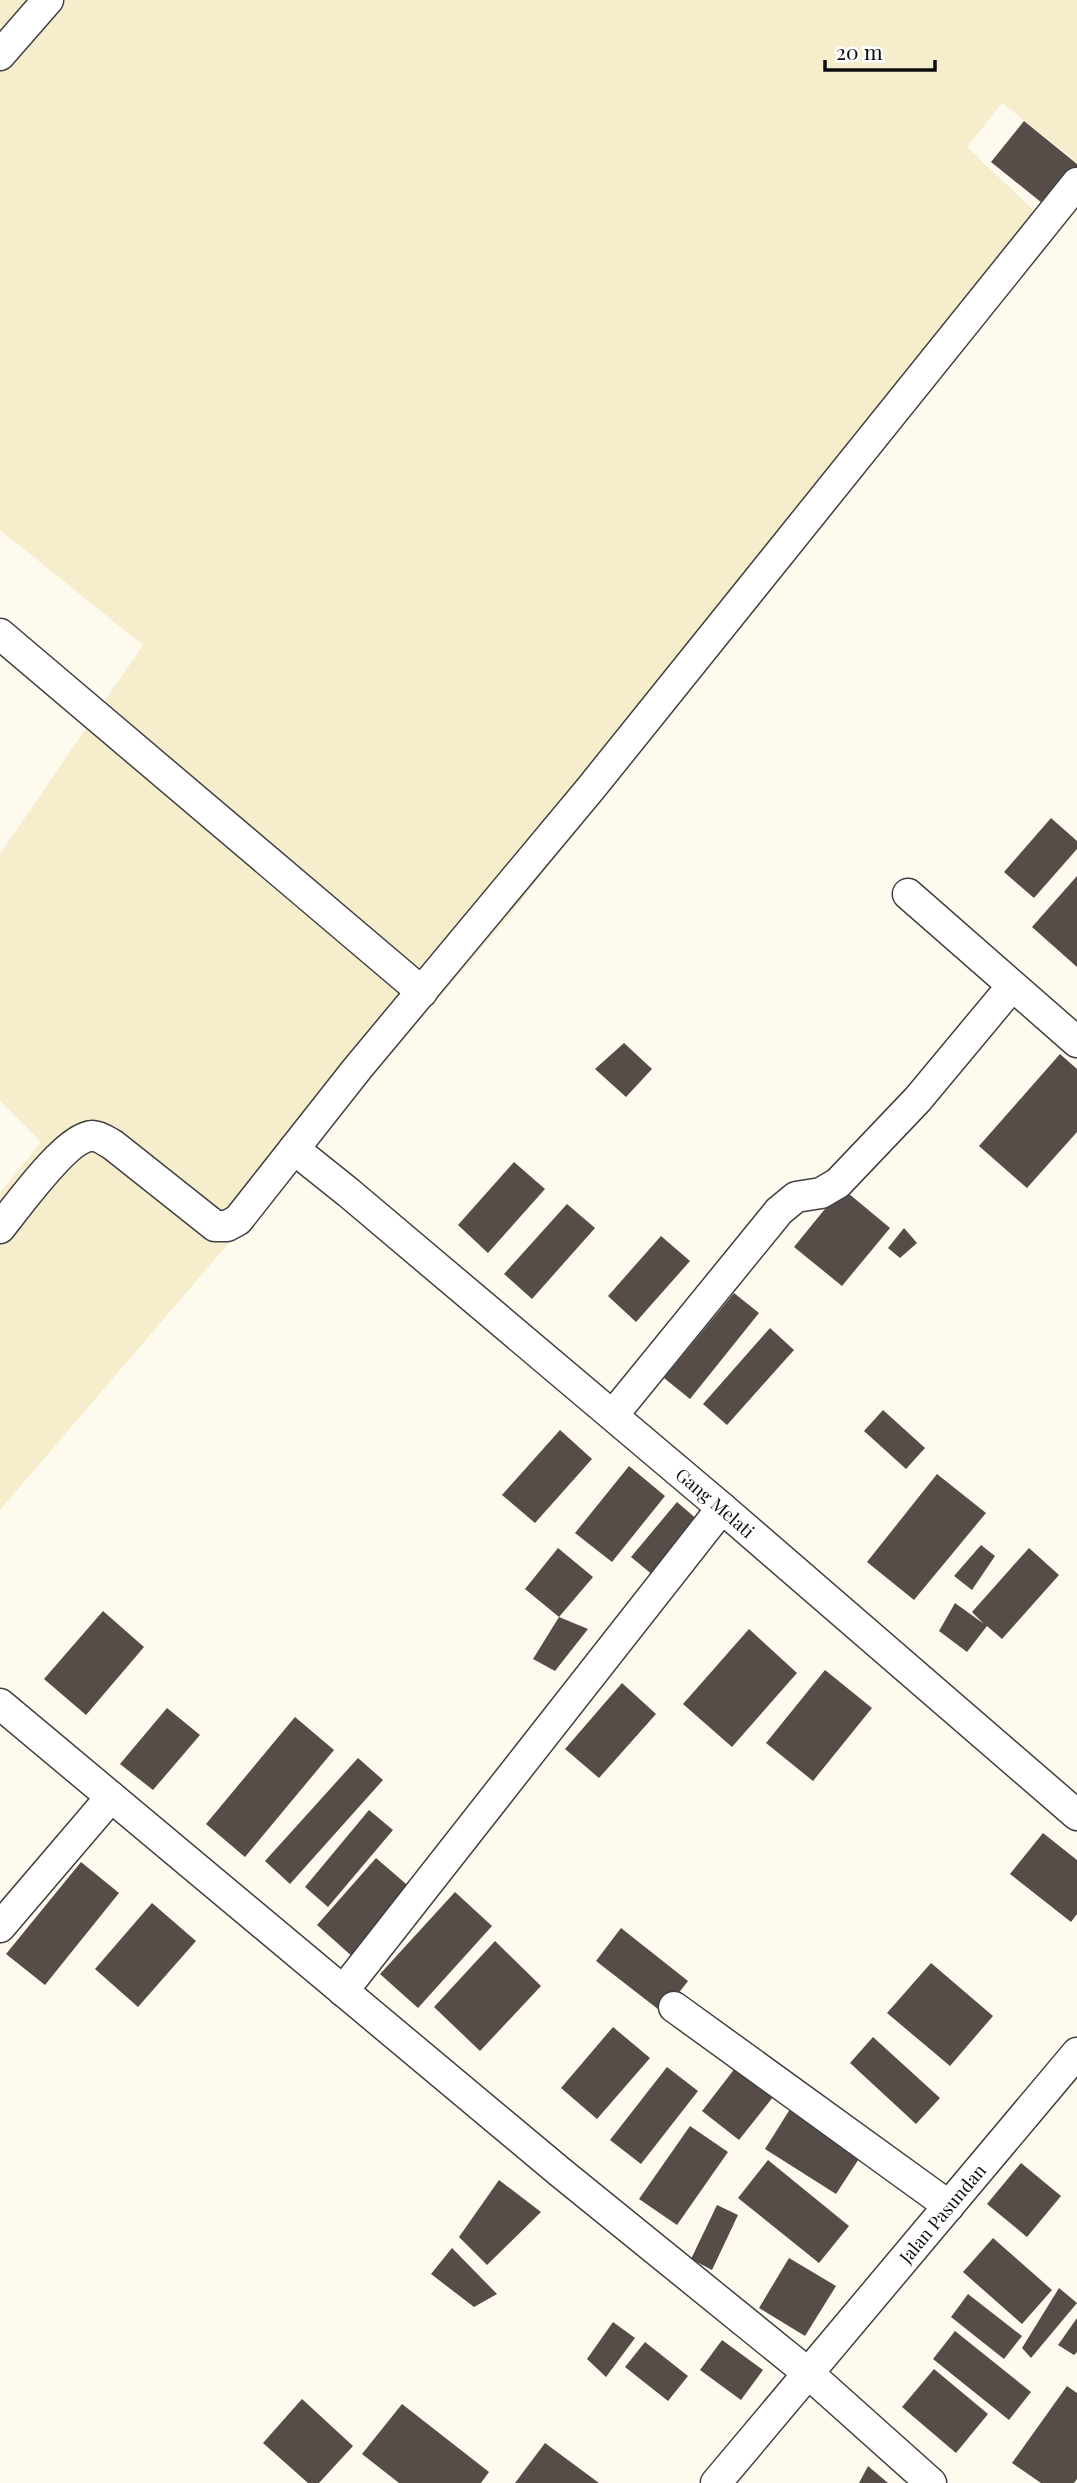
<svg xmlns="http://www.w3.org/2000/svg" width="1077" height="2483" font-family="'Playfair Display',serif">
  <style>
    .farmland { fill: #f6edcd }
    .building { fill: #564d49 }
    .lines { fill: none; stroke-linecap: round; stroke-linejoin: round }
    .minor-casing { stroke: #404040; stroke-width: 33 }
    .minor { stroke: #fff; stroke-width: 30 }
    .labels { text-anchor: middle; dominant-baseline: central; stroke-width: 7; stroke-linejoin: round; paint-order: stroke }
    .street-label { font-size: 18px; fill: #0d0d0d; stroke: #fff }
  </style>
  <rect width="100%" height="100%" fill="#fffaee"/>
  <path class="farmland" d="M0,0H1077V162L1002,103L967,147L1043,219L514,910L0,1510V1193L41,1142L0,1101V854L143,645L0,530Z"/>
  <g class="building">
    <path d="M1024,121L1077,164V181L1052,211L991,162Z"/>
    <path d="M1051,818L1077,841V849L1034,898L1004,872Z"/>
    <path d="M1077,876V967L1032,927Z"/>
    <path d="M624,1043L652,1069L626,1097L595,1069Z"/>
    <path d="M1060,1054L1077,1069V1132L1027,1188L979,1146Z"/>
    <path d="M514,1162L545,1189L488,1253L458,1225Z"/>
    <path d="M842,1188L890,1228L842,1286L794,1247Z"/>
    <path d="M567,1204L595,1228L532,1299L504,1274Z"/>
    <path d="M904,1228L917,1243L900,1258L888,1248Z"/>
    <path d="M661,1236L690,1261L636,1322L608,1296Z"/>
    <path d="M734,1293L759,1313L690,1399L664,1378Z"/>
    <path d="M770,1328L794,1350L727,1425L703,1404Z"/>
    <path d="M883,1410L925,1448L906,1469L864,1431Z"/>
    <path d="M560,1430L592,1459L535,1523L502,1495Z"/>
    <path d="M629,1466L665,1496L612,1562L575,1533Z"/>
    <path d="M937,1474L986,1513L914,1600L867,1562Z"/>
    <path d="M677,1502L699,1521L654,1576L631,1557Z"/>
    <path d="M981,1545L995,1556L972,1590L954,1576Z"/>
    <path d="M558,1548L593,1577L559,1617L525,1589Z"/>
    <path d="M1029,1548L1059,1575L1002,1639L987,1626L967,1652L939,1631L955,1603L984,1624L972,1612Z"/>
    <path d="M103,1611L144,1647L86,1715L44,1679Z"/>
    <path d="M559,1617L588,1629L555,1671L533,1659Z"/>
    <path d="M749,1629L797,1673L732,1747L683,1704Z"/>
    <path d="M825,1670L872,1708L813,1781L766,1743Z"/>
    <path d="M622,1683L656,1714L599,1778L565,1749Z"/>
    <path d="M167,1708L200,1735L153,1790L120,1764Z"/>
    <path d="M295,1717L334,1750L245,1857L206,1824Z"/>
    <path d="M358,1758L383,1780L290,1884L265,1861Z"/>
    <path d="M369,1810L393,1830L328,1907L305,1887Z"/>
    <path d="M1043,1833L1077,1860V1914L1071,1922L1010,1874Z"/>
    <path d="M376,1858L413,1890L354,1958L317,1925Z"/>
    <path d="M81,1862L119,1893L45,1985L6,1954Z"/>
    <path d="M455,1892L492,1926L418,2008L380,1974Z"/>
    <path d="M152,1903L196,1941L138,2007L95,1969Z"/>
    <path d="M621,1928L688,1981L663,2013L596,1961Z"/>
    <path d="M495,1941L541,1986L480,2051L434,2007Z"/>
    <path d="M931,1963L993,2016L950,2066L887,2013Z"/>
    <path d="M613,2027L650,2058L597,2119L561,2088Z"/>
    <path d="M873,2037L940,2098L916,2124L850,2063Z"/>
    <path d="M739,2063L777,2092L739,2140L702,2111Z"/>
    <path d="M667,2067L698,2091L641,2164L610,2140Z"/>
    <path d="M792,2106L864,2151L836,2194L765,2149Z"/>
    <path d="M690,2126L728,2152L677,2225L639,2199Z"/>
    <path d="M768,2160L849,2226L819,2263L738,2198Z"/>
    <path d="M1021,2163L1061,2196L1027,2237L987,2204Z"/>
    <path d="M499,2180L541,2212L487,2265L459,2237Z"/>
    <path d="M717,2205L738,2215L712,2270L691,2259Z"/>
    <path d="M993,2238L1052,2290L1022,2324L963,2272Z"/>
    <path d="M452,2248L497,2294L474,2307L431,2274Z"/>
    <path d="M789,2258L836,2286L805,2336L759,2308Z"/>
    <path d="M1059,2288L1077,2303L1031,2358L1022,2348Z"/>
    <path d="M968,2294L1022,2336L1004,2359L951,2317Z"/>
    <path d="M1077,2318V2352L1074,2355L1058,2345Z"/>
    <path d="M613,2322L635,2338L606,2377L587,2359Z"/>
    <path d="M955,2331L1031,2392L1009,2420L933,2359Z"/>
    <path d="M722,2340L763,2370L741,2400L700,2370Z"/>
    <path d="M645,2342L688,2376L668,2401L625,2367Z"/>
    <path d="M934,2369L988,2414L956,2453L902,2407Z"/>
    <path d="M1067,2386L1077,2393V2479L1074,2483H1041L1012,2463Z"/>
    <path d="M302,2399L353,2446L319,2483H308L263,2443Z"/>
    <path d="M402,2404L489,2472L481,2483H399L362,2454Z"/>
    <path d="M545,2443L599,2483H515Z"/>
    <path d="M868,2466L888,2483H859Z"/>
  </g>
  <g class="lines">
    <defs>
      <g id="minor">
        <path d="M0,55L48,0"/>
        <path d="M0,634L422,992"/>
        <path d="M908,894L1077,1042"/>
        <path id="s1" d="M294,1149L349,1193L722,1508L1077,1815"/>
        <path d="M0,1228C16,1208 68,1135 93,1136C99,1136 108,1142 113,1145L215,1226H227L238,1220L357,1069L591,788L1077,183"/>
        <path d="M613,1415L779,1211L796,1197L821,1193L838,1183L918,1099L1012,986"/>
        <path d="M0,1704L560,2172L808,2373L931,2483"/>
        <path d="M0,1927L111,1797"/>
        <path d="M343,1991L722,1508"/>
        <path d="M674,2007L949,2206"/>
        <path id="s2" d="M716,2483L1077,2053"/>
      </g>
    </defs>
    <use href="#minor" class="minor-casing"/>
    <use href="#minor" class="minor"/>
  </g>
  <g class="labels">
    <g class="street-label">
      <text stroke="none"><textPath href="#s1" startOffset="550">Gang Melati</textPath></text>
      <text stroke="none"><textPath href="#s2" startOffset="352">Jalan Pasundan</textPath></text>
    </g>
  </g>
  <path d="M825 60v10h110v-10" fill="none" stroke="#0d0d0d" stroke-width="3.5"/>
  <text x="836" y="60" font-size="21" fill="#0d0d0d" stroke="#ffffff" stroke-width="5" paint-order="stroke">20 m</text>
</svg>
